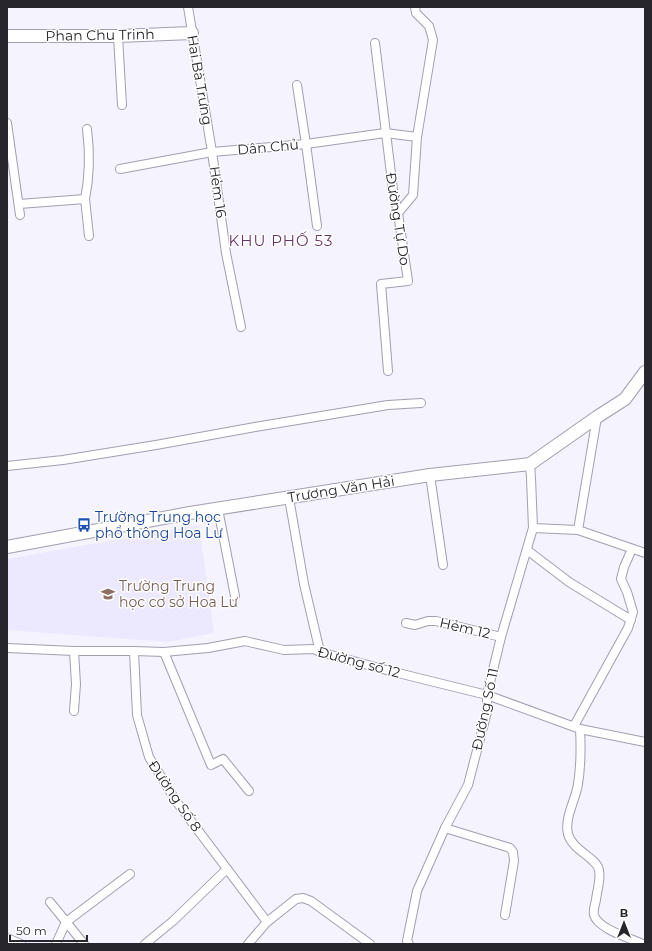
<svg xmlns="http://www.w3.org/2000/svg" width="652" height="951" font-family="Montserrat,sans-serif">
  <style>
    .built { fill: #ece9fe }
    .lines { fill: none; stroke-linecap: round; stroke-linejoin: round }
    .street-casing { stroke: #a19fb0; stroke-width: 10 }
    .secondary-casing { stroke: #a19fb0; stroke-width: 14 }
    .street { stroke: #fff; stroke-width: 8 }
    .secondary { stroke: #fff; stroke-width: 12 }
    .labels { text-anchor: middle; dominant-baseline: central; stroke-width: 3; stroke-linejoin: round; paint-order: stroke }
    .street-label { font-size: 14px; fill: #27262d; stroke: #fff }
    .transit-label { font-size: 14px; fill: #164399; stroke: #fff; text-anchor: start }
    .education-label { font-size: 14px; fill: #785e54; stroke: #fff; text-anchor: start }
    .neighbourhood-label { font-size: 15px; letter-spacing: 1px; fill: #663568; stroke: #fff }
  </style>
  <rect width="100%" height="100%" fill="#f4f3fe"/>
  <path class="built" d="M199,525L214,633L168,642L7,630V559Z"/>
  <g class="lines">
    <defs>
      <g id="street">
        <path d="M188,7L212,152L226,253L241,327"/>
        <path d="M118,36L122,105"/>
        <path d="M375,43L393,190L398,213L408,281L381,284L388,371"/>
        <path d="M297,85L306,144L317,226"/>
        <path d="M7,123L20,215"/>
        <path d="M120,169L212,152L306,144L385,133L417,137"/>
        <path d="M85,199C90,175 90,153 87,129"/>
        <path d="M19,204L85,199L89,236"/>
        <path d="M398,213L413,195L417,137L433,40L429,26L416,13L415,7"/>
        <path d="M7,466L63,460L156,445L255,427L388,405L421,403"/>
        <path d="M430,475L443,565"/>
        <path d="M289,498L304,584L320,652"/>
        <path d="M218,509L235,596"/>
        <path d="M533,528L578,530L645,553"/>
        <path d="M578,530L597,417"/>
        <path d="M527,550L569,582L631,620"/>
        <path d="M406,623L415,625L428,621H436L501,637"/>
        <path d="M7,648L74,651H134L164,652L208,648L245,641L284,650L314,649L320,652L390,671L487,695L580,729C581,747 581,765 578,784C576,799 564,818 568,834C572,850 597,858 599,870C601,880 597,890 596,900C595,904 593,911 594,915C598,929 630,938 643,944"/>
        <path d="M74,651L76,684L74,711"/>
        <path d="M134,651L137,715L149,757L176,801L267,922"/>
        <path d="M164,652L211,765L223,759L249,791"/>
        <path d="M574,726L628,628L633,612L627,592L621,579L624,567L632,549"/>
        <path d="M580,729L645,742"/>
        <path d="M445,828L507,847L510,848L513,852L514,861L505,915"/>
        <path d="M50,902L84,944"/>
        <path d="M7,938L21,944"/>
        <path d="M56,944L66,922L130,874"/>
        <path d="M145,944L173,921L227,869"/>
        <path d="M248,944L267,922L296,899L303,898L311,901L370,944"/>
        <path d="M409,944L407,941L417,891L445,828L468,785L487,712V695L501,637L533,528L531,478L530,464"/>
      </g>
      <g id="secondary">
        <path d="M7,36H118L192,33"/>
        <path d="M7,547L190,513L430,475L530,464L597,417L625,399L645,372"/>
      </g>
    </defs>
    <use href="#street" class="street-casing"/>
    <use href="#secondary" class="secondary-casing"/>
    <use href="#street" class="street"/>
    <use href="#secondary" class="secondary"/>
  </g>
  <defs>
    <symbol id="bus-bare" viewBox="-9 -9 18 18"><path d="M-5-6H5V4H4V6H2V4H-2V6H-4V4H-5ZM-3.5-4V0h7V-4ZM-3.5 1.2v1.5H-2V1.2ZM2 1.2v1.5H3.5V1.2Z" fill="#1a4fb4" stroke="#fff" stroke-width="2.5" paint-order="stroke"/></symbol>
    <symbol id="school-bare" viewBox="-9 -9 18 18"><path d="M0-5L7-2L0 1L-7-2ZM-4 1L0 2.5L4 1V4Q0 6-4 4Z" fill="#8d6e63" stroke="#fff" stroke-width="2.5" paint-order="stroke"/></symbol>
  </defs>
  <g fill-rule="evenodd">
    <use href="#bus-bare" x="74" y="515" width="20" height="20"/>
    <use href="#school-bare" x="98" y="584" width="20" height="20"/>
  </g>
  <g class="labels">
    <g class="street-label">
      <text transform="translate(100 35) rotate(-1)">Phan Chu Trinh</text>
      <text transform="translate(200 80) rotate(80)">Hai Bà Trưng</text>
      <text transform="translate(268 147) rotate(-5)">Dân Chủ</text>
      <text transform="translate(218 192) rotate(82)">Hẻm 16</text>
      <text transform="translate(398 219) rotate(81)">Đường Tự Do</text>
      <text transform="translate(341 489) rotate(-9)">Trương Văn Hải</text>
      <text transform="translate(465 628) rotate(13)">Hẻm 12</text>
      <text transform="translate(359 662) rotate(15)">Đường số 12</text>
      <text transform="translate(485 709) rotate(-78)">Đường Số 11</text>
      <text transform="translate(175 796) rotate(56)">Đường Số 8</text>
    </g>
    <g class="transit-label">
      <text x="95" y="517">Trường Trung học<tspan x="95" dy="16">phổ thông Hoa Lư</tspan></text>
    </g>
    <g class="education-label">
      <text x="119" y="586">Trường Trung<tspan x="119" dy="16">học cơ sở Hoa Lư</tspan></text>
    </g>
    <g class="neighbourhood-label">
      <text x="281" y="240">KHU PHỐ 53</text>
    </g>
  </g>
  <rect width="652" height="951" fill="none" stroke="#27262d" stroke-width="16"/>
  <g transform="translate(624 923)" stroke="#ffffff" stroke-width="3" paint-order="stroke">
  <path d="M0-3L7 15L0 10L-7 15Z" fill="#27262d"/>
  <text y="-6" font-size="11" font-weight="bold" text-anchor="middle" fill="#27262d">B</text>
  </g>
  <path d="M10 935v6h77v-6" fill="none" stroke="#27262d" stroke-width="2"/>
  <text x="16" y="935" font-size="12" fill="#27262d" stroke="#ffffff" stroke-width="3" paint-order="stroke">50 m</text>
</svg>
